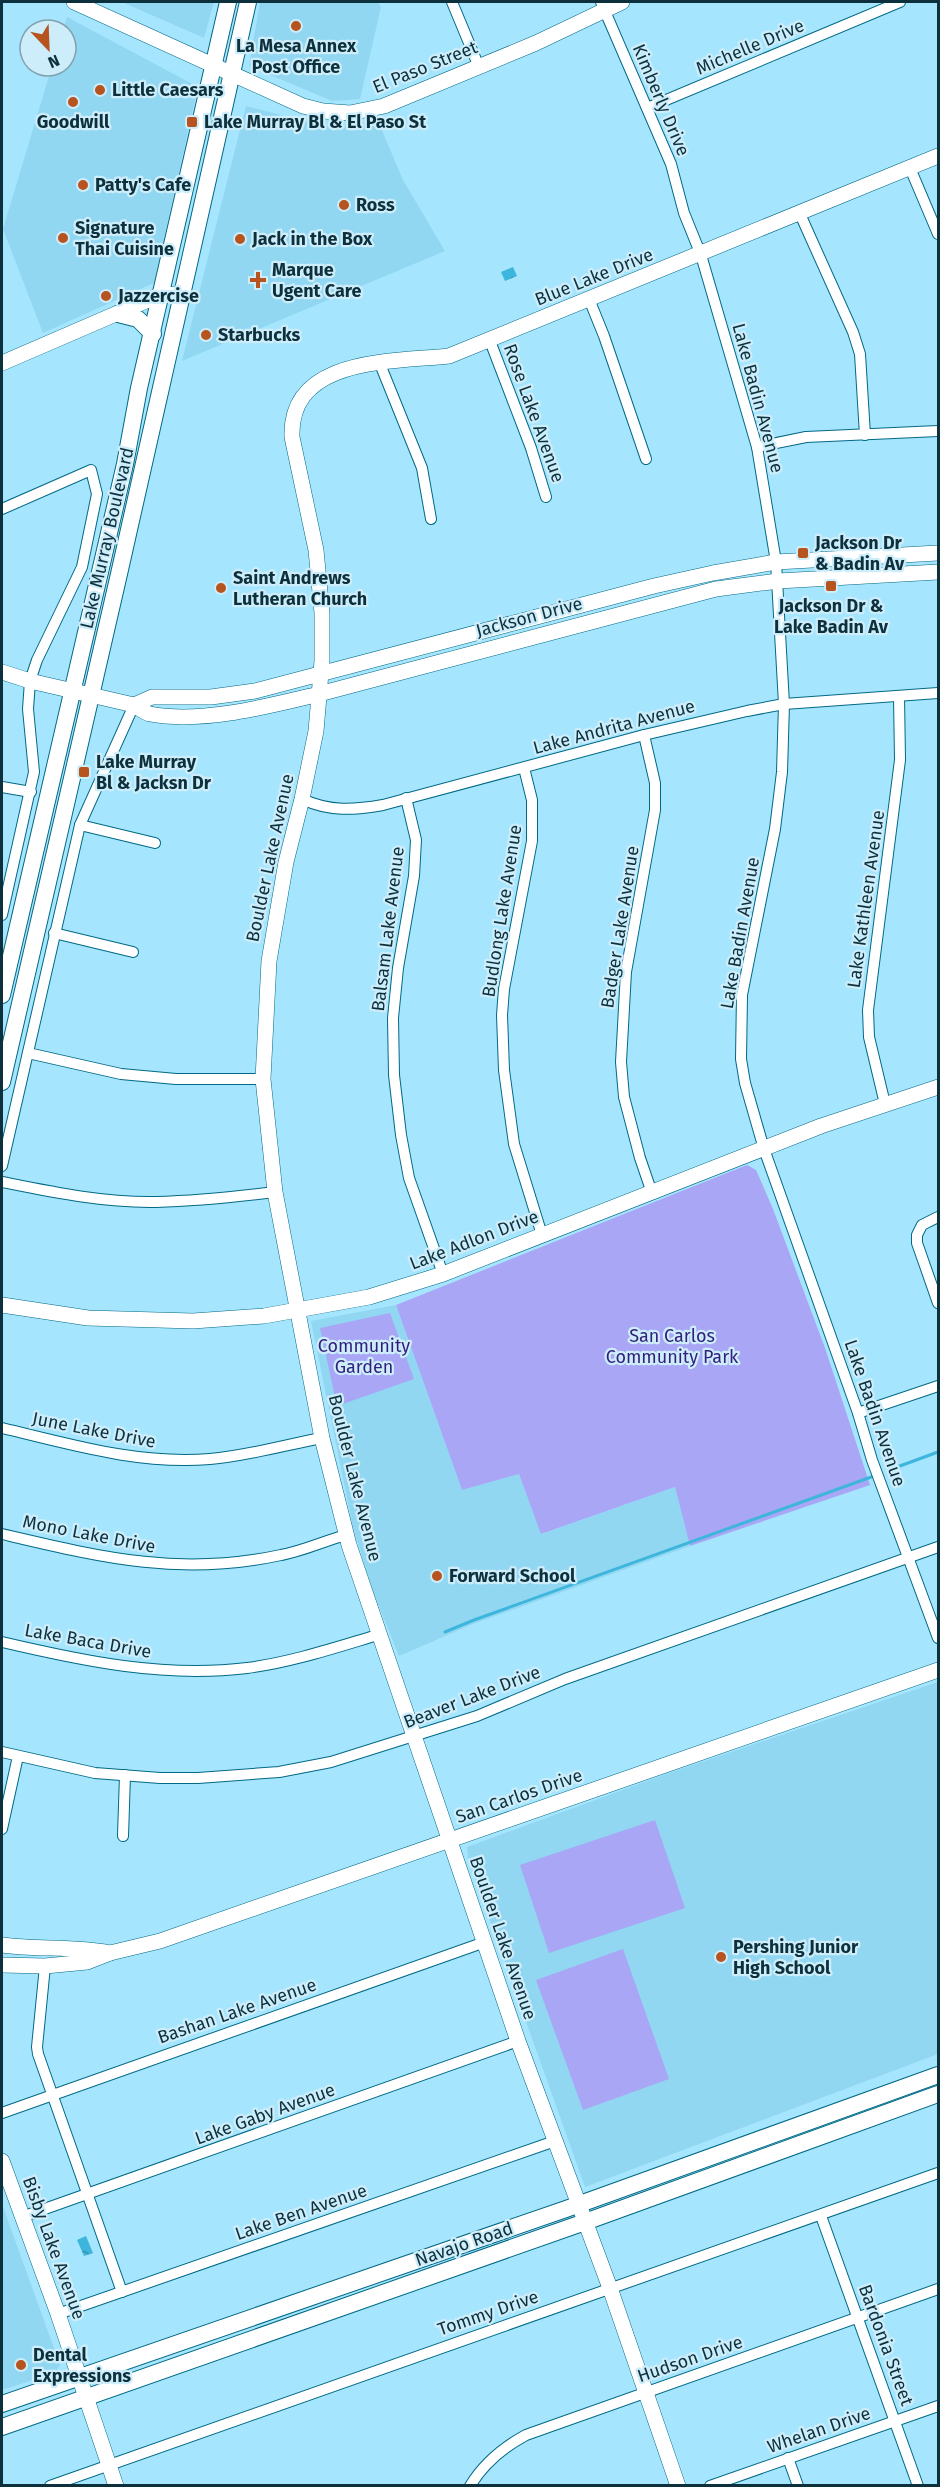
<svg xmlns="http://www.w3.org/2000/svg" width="940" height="2487" font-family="'Fira Sans',sans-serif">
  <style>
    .built { fill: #91d7f2 }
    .green { fill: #a8a6f5 }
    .water { fill: url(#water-ripples) }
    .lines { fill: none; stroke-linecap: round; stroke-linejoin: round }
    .stream { stroke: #3db5dd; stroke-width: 3 }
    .street-casing { stroke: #016985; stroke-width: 12 }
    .secondary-casing { stroke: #016985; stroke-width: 16 }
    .primary-casing { stroke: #016985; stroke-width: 18 }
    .street { stroke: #fff; stroke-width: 10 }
    .secondary { stroke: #fff; stroke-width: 15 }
    .primary { stroke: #fff; stroke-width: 16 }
    .poi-dot { fill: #b7531f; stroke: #ceedfa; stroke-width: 2 }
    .labels { text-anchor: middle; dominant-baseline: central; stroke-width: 4.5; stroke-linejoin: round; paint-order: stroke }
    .poi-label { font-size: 18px; font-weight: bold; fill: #0d303d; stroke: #ceedfa; text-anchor: start }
    .street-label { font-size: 18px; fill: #0d303d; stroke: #ceedfa }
    .park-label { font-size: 18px; fill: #321e7c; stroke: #ceedfa }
  </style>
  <defs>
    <pattern id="water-ripples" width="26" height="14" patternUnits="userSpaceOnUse" patternTransform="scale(1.5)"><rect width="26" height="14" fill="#3db5dd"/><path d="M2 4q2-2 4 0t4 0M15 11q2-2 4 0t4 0" fill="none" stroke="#3294b4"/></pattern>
  </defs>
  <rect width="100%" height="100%" fill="#a6e5fe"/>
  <g class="built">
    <path d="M122,2H214L204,38Z"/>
    <path d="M260,2H378L381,7L360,99L332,101L249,66Z"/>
    <path d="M67,17L198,87L154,283L43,333L3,229L52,66H66V30H63Z"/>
    <path d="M246,106L323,126H380L403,180L445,251L182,361Z"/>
    <path d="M396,1305L462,1490L519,1474L542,1534L675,1487L690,1546L473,1624L399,1656L372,1589L353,1527L311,1321Z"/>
    <path d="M938,1682V2054L585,2187L468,1859L467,1847L666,1774Z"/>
    <path d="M2,2204L60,2365L57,2370L51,2374L2,2390Z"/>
  </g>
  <g class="green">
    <path d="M747,1165L756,1170L773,1209L825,1348L870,1485L690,1546L675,1487L541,1534L519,1474L462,1490L396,1305Z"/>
    <path d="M390,1313L414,1379L337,1406L320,1328Z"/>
    <path d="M655,1820L685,1908L549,1953L520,1865Z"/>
    <path d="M623,1949L669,2079L583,2110L536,1980Z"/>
  </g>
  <g class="water">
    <path d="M513,267L517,276L505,281L501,272Z"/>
    <path d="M86,2236L93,2253L84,2256L77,2240Z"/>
  </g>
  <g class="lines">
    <g class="stream">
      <path d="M889,1470L938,1452"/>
      <path d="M445,1632L474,1620L874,1476"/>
    </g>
    <defs>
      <g id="street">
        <path d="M452,2L479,67"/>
        <path d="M601,2L671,164L684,213L701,255L757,447L776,562L784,704L782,772L775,829L742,995L741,1059L745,1083L764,1149L858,1413L872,1460L938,1638"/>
        <path d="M647,108L900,2"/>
        <path d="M910,168L938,234"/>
        <path d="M800,214L853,332L860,354L865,435"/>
        <path d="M589,299L604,336L646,459"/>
        <path d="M490,341L531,448L546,497"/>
        <path d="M380,364L422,468L431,519"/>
        <path d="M757,447L806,437L938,431"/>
        <path d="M2,509L91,470L97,494L82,567L37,660L30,681L28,709L34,772L2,915"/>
        <path d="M644,735L655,783V810L626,972L621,1062L624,1097L640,1158L652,1193"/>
        <path d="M524,768L532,800V841L504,989L502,1015L504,1070L514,1144L542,1235"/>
        <path d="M2,787L31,792"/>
        <path d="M406,798L416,840L414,876L398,968L393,1018L394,1075L401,1135L409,1178L443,1274"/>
        <path d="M302,799C330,812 354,810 383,805L644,735L747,711L784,704L938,693"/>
        <path d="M80,825L155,843"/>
        <path d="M54,933L133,952"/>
        <path d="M28,1053L121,1074L176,1079H263"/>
        <path d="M885,1104L869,1037L868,1010L900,760L899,696"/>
        <path d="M2,1166L80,825L134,705"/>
        <path d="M2,1182C52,1192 104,1203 156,1202C195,1201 235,1197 275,1192"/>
        <path d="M938,1217L922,1225L917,1235V1243L938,1303"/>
        <path d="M858,1413L938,1386"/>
        <path d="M2,1428C70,1444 138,1465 210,1459C247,1456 285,1445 322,1438"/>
        <path d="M2,1534C100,1557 179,1577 281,1555C303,1551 324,1541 346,1535"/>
        <path d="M2,1642C83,1661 163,1678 247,1668C293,1662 337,1647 381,1634"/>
        <path d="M2,1752L95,1773L160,1778H198L279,1772L331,1762L477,1716L565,1679L938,1547"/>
        <path d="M2,1829L18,1756"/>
        <path d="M123,1836L125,1775"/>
        <path d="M45,1966L37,2047L38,2054L122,2292"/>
        <path d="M2,2113L485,1942"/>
        <path d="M821,2216L918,2486"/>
        <path d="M22,2217L518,2041"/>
        <path d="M58,2314L555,2141"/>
        <path d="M788,2458L798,2486"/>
        <path d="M50,2486L938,2173"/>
        <path d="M470,2486C484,2463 502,2448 526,2435L938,2289"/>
        <path d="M710,2486L938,2406"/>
      </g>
      <g id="secondary">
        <path d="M74,2L303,106L323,111L350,113L384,106L536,43L622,2"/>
        <path d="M2,363L162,294L182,295"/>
        <path d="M2,672L30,681L134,705C139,708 145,713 150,714C201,724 269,706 319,694L716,589L778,581L938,572"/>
        <path d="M134,705L152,697H211L255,691L654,586L713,573L776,562L938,553"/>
        <path d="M2,1305L88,1318L193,1321L264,1316L369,1297L443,1274L821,1126L938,1087"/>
        <path d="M2,1945C38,1950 74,1946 110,1953"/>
        <path d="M2,1965L45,1966L87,1962L110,1953L160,1941L938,1670"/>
        <path d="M2,2161L58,2314L116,2486"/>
        <path d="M678,2486L610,2288L518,2041L349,1545L322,1438L275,1192L263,1079L269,961L286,862L302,799L316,731L322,661V613L316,550L292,437C289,357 392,362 449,356L938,156"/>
      </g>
      <g id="primary">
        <path d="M118,314L138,319L153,334"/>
        <path d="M2,995L125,464L139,388L228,2"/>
        <path d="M2,1082L119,574L248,2"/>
        <path d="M2,2404L566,2209L938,2075"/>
        <path d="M2,2427L585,2222L938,2094"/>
      </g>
    </defs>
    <use href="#street" class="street-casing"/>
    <use href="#secondary" class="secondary-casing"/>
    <use href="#primary" class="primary-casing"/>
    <use href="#street" class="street"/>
    <use href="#secondary" class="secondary"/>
    <use href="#primary" class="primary"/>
  </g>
  <g class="poi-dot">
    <circle cx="296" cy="26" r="6"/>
    <circle cx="100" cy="90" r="6"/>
    <circle cx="73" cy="102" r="6"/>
    <rect x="186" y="116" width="12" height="12" rx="3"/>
    <circle cx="83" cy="185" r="6"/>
    <circle cx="344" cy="205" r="6"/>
    <circle cx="63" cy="238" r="6"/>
    <circle cx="240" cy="239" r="6"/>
    <path d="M255 271h6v6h6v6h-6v6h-6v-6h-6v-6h6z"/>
    <circle cx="106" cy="296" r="6"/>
    <circle cx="206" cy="335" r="6"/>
    <rect x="797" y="547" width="12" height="12" rx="3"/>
    <rect x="825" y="580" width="12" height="12" rx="3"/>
    <circle cx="221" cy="588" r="6"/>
    <rect x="78" y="766" width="12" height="12" rx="3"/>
    <circle cx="437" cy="1576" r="6"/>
    <circle cx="721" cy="1957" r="6"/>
    <circle cx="21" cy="2365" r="6"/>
  </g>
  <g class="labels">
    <g class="poi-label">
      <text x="296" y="46" text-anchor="middle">La Mesa Annex<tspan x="296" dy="21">Post Office</tspan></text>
      <text x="112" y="90">Little Caesars</text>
      <text x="73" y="122" text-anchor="middle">Goodwill</text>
      <text x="204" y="122">Lake Murray Bl &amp; El Paso St</text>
      <text x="95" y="185">Patty's Cafe</text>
      <text x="356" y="205">Ross</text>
      <text x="75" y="228">Signature<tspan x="75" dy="21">Thai Cuisine</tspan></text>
      <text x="252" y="239">Jack in the Box</text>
      <text x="272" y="270">Marque<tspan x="272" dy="21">Ugent Care</tspan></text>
      <text x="118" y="296">Jazzercise</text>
      <text x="218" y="335">Starbucks</text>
      <text x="815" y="543">Jackson Dr<tspan x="815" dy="21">&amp; Badin Av</tspan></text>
      <text x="233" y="578">Saint Andrews<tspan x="233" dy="21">Lutheran Church</tspan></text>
      <text x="831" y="606" text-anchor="middle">Jackson Dr &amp;<tspan x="831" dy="21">Lake Badin Av</tspan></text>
      <text x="96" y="762">Lake Murray<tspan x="96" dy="21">Bl &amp; Jacksn Dr</tspan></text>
      <text x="449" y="1576">Forward School</text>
      <text x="733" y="1947">Pershing Junior<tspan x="733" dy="21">High School</tspan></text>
      <text x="33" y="2355">Dental<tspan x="33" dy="21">Expressions</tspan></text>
    </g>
    <g class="street-label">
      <text transform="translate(750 47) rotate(-23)">Michelle Drive</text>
      <text transform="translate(425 67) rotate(-22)">El Paso Street</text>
      <text transform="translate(661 100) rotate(67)">Kimberly Drive</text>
      <text transform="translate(594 277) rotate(-22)">Blue Lake Drive</text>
      <text transform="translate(758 398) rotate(75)">Lake Badin Avenue</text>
      <text transform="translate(534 413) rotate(70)">Rose Lake Avenue</text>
      <text transform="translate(107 538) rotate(-77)">Lake Murray Boulevard</text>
      <text transform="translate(529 617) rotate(-15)">Jackson Drive</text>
      <text transform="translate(614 727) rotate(-15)">Lake Andrita Avenue</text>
      <text transform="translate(270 858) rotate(-78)">Boulder Lake Avenue</text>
      <text transform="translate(866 899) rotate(-82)">Lake Kathleen Avenue</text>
      <text transform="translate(502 911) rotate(-81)">Budlong Lake Avenue</text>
      <text transform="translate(620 927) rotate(-81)">Badger Lake Avenue</text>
      <text transform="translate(388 929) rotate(-83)">Balsam Lake Avenue</text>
      <text transform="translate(740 933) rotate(-80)">Lake Badin Avenue</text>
      <text transform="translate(474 1240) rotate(-21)">Lake Adlon Drive</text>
      <text transform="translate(875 1413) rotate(71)">Lake Badin Avenue</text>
      <text transform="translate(94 1430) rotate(11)">June Lake Drive</text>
      <text transform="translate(355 1478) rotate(76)">Boulder Lake Avenue</text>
      <text transform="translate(89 1534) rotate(11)">Mono Lake Drive</text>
      <text transform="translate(88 1641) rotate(10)">Lake Baca Drive</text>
      <text transform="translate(472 1697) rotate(-21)">Beaver Lake Drive</text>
      <text transform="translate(519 1796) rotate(-19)">San Carlos Drive</text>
      <text transform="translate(503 1938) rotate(71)">Boulder Lake Avenue</text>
      <text transform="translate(237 2011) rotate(-19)">Bashan Lake Avenue</text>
      <text transform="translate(265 2114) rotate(-20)">Lake Gaby Avenue</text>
      <text transform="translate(301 2212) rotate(-19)">Lake Ben Avenue</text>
      <text transform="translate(464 2244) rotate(-19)">Navajo Road</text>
      <text transform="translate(54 2248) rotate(70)">Bisby Lake Avenue</text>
      <text transform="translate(488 2313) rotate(-19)">Tommy Drive</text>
      <text transform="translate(886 2345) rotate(70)">Bardonia Street</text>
      <text transform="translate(690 2359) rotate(-19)">Hudson Drive</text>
      <text transform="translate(819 2430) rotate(-19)">Whelan Drive</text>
    </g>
    <g class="park-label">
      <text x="672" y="1336">San Carlos<tspan x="672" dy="21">Community Park</tspan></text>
      <text x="364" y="1346">Community<tspan x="364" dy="21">Garden</tspan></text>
    </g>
  </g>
  <rect width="940" height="2487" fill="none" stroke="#0d303d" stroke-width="6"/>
  <g transform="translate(48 48) rotate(157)"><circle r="28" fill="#ceedfa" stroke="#81a1ae" stroke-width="1.5"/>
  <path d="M0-4.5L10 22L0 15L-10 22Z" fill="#b7531f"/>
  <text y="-9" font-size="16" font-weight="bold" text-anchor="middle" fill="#0d303d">N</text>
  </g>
</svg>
